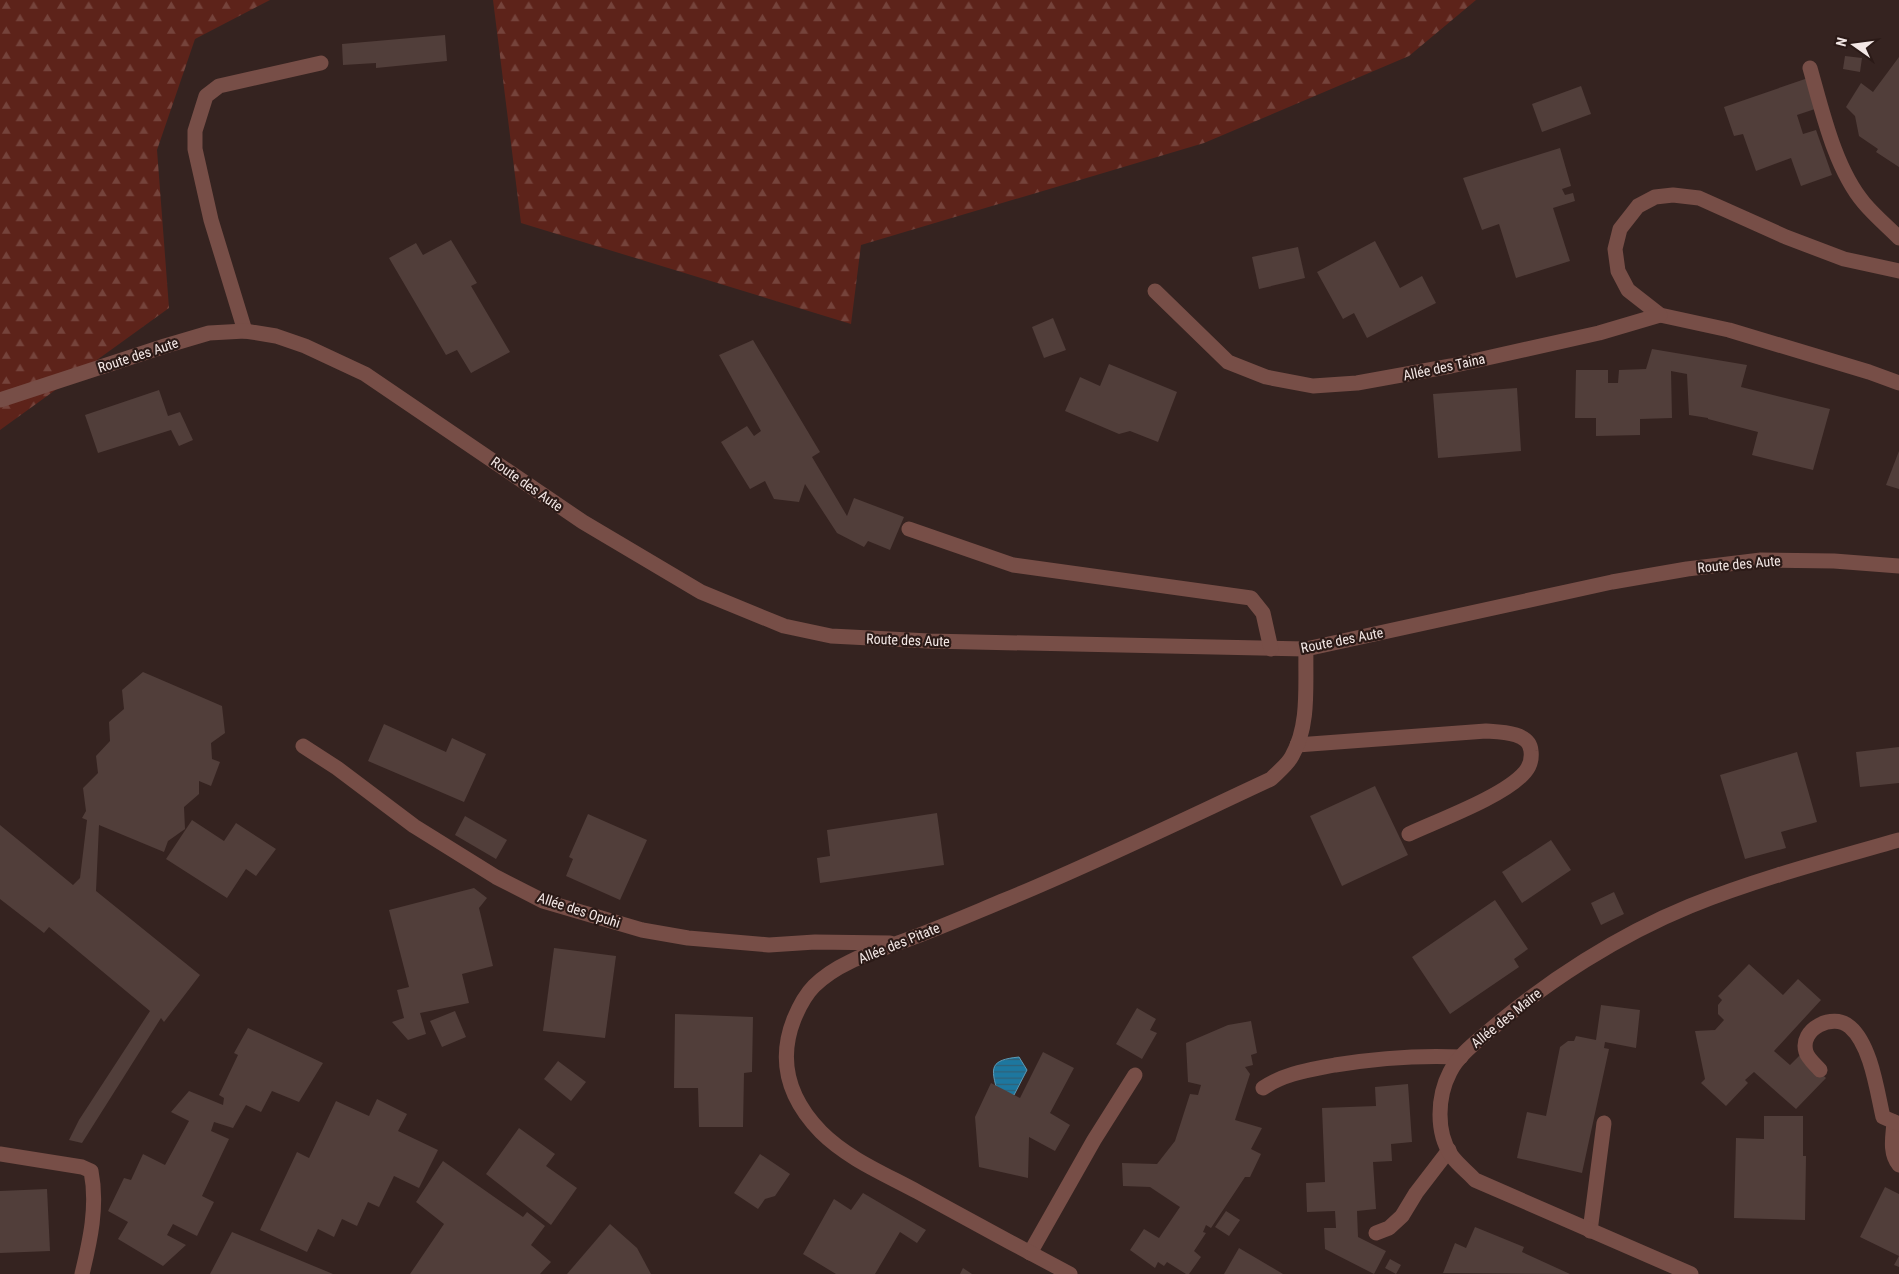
<svg xmlns="http://www.w3.org/2000/svg" width="1899" height="1274" font-family="'Roboto Condensed',sans-serif">
  <style>
    .forest { fill: url(#forest-firs) }
    .water { fill: url(#water-rules); stroke: #5d99b4 }
    .building { fill: #513e3a }
    .lines { fill: none; stroke-linecap: round; stroke-linejoin: round }
    .lane { stroke: #774e47; stroke-width: 15 }
    .street { stroke: #774e47; stroke-width: 15 }
    .labels { text-anchor: middle; dominant-baseline: central; stroke-width: 4.5; stroke-linejoin: round; paint-order: stroke }
    .street-label { font-size: 14px; fill: #f3e7e5; stroke: #2b1a17 }
  </style>
  <defs>
    <pattern id="forest-firs" width="22" height="20" patternUnits="userSpaceOnUse" patternTransform="scale(1.25)"><rect width="22" height="20" fill="#5d231a"/><path d="M5 1l3.5 6h-7zM16 11l3.5 6h-7z" fill="#75433b"/></pattern>
    <pattern id="water-rules" width="6" height="5" patternUnits="userSpaceOnUse" patternTransform="scale(1.25)"><rect width="6" height="5" fill="#1d779f"/><path d="M0 2.5h6" fill="none" stroke="#316076"/></pattern>
  </defs>
  <rect width="100%" height="100%" fill="#352320"/>
  <g class="forest">
    <path d="M0,0H270L195,39L157,150L169,308L0,430Z"/>
    <path d="M493,0H1476L1409,56L1204,143L861,245L851,324L521,223Z"/>
  </g>
  <path class="water" d="M1019,1057L1027,1070L1014,1095L998,1093C990,1067 990,1060 1019,1057Z"/>
  <g class="building">
    <path d="M445,35L447,61L376,68V63L343,65L342,44Z"/>
    <path d="M1845,56L1862,58L1860,72L1843,69Z"/>
    <path d="M1899,57V167L1876,152L1878,149L1859,136L1855,116L1846,107L1861,83L1873,92Z"/>
    <path d="M1808,78L1818,108L1797,115L1803,134L1816,130L1832,175L1801,186L1791,158L1756,171L1743,134L1734,136L1724,107Z"/>
    <path d="M1581,86L1591,114L1542,132L1532,104Z"/>
    <path d="M1560,148L1571,186L1562,189L1565,195L1573,193L1575,201L1553,208L1570,261L1516,278L1499,224L1482,230L1463,178Z"/>
    <path d="M451,240L477,283L471,286L510,352L471,373L457,350L446,355L389,258L416,243L423,255Z"/>
    <path d="M1375,241L1400,288L1422,276L1436,303L1367,338L1354,313L1343,319L1317,272Z"/>
    <path d="M1298,247L1305,278L1259,289L1252,257Z"/>
    <path d="M1053,318L1066,350L1044,358L1032,327Z"/>
    <path d="M753,340L820,452L812,457L847,516L854,498L904,517L890,550L868,541L864,547L837,533L805,484L799,502L774,499L765,481L750,489L721,442L747,426L754,436L761,431L719,355Z"/>
    <path d="M1652,349L1747,365L1741,387L1830,409L1813,470L1752,455L1758,432L1708,419V418L1689,415L1687,374L1671,371L1672,418L1640,419V435L1596,436V418H1575L1576,370H1608V383H1618L1619,370L1646,369Z"/>
    <path d="M1109,364L1177,392L1158,442L1130,431L1119,434L1065,411L1080,377L1100,386Z"/>
    <path d="M1517,388L1521,451L1438,458L1433,394Z"/>
    <path d="M159,390L168,416L180,412L193,440L179,446L171,430L98,453L85,415Z"/>
    <path d="M1899,451V489L1886,485Z"/>
    <path d="M143,672L222,706L225,733L211,743L212,759L220,762L211,786L199,781V794L184,807L185,829L168,841L164,852L99,825L96,891L200,975L164,1022L161,1018L82,1143L69,1140L79,1120L150,1011L49,927L44,933L0,899V825L73,885L80,878L87,820L82,818L86,811L83,788L98,773L96,756L110,741L109,722L124,709L122,690Z"/>
    <path d="M384,724L446,752L452,738L486,754L464,802L368,761Z"/>
    <path d="M1899,747V783L1860,787L1856,752Z"/>
    <path d="M1797,752L1817,822L1781,832L1786,848L1745,859L1720,775Z"/>
    <path d="M1375,786L1408,855L1342,886L1310,816Z"/>
    <path d="M937,813L944,865L820,883L817,858L830,856L827,830Z"/>
    <path d="M588,814L647,840L620,900L566,876L573,859L569,857Z"/>
    <path d="M465,816L507,840L496,859L455,835Z"/>
    <path d="M192,820L224,841L236,823L276,849L256,876L246,869L227,898L166,859Z"/>
    <path d="M1551,840L1571,870L1522,903L1502,872Z"/>
    <path d="M474,888L487,898L479,908L493,966L462,974L469,1003L420,1013L426,1034L408,1040L392,1022L404,1018L397,990L409,987L389,910Z"/>
    <path d="M1614,892L1624,914L1601,925L1591,903Z"/>
    <path d="M1495,900L1528,949L1514,959L1519,967L1450,1014L1412,957Z"/>
    <path d="M554,948L616,956L605,1038L543,1031Z"/>
    <path d="M1749,964L1783,995L1798,979L1821,1000L1774,1051L1790,1065L1801,1054L1826,1078L1796,1109L1754,1072L1745,1080L1748,1083L1726,1106L1701,1083L1705,1079L1695,1031L1715,1030L1724,1020L1718,1014V1005L1722,1000L1718,996Z"/>
    <path d="M1601,1005L1640,1010L1636,1048L1605,1042L1604,1048L1609,1049L1582,1173L1517,1158L1527,1112L1546,1116L1560,1047L1568,1041H1574L1576,1036L1596,1040Z"/>
    <path d="M1137,1008L1156,1019L1150,1030L1157,1033L1142,1059L1116,1044Z"/>
    <path d="M455,1011L466,1037L442,1047L430,1021Z"/>
    <path d="M675,1014L753,1017L752,1072L744,1073L743,1127H699L698,1088H674Z"/>
    <path d="M1251,1021L1257,1053L1251,1055L1253,1065L1245,1067L1250,1074L1235,1120L1262,1128L1251,1149L1261,1154L1250,1177H1245L1211,1228L1206,1225L1203,1232L1206,1233L1194,1251L1201,1257L1189,1274H1186L1167,1262L1164,1266L1158,1262L1155,1268L1130,1250L1144,1229L1159,1238L1180,1207L1150,1187L1123,1186L1122,1163L1157,1164L1175,1141L1190,1094L1198,1095L1201,1085L1188,1082L1186,1043L1228,1025Z"/>
    <path d="M248,1028L323,1063L299,1102L272,1091L261,1112L246,1105L233,1128L214,1122L211,1131L229,1139L202,1196L214,1202L197,1236L173,1224L167,1235L186,1245L163,1266L118,1239L128,1222L108,1211L124,1178L131,1180L143,1154L165,1165L189,1121L171,1112L189,1091L223,1105L224,1098L219,1095L238,1055L234,1053Z"/>
    <path d="M1043,1052L1074,1068L1050,1113L1070,1125L1055,1151L1029,1137L1028,1178L979,1167L975,1117L991,1083L1020,1098Z"/>
    <path d="M558,1061L586,1082L571,1101L544,1079Z"/>
    <path d="M1408,1084L1412,1142L1391,1144L1392,1161L1373,1162L1376,1209L1357,1211L1358,1237L1386,1251L1374,1274L1325,1249L1324,1228H1336L1335,1211L1307,1212L1306,1183L1325,1182L1322,1108L1376,1106L1375,1087Z"/>
    <path d="M377,1099L407,1114L398,1131L438,1150L419,1188L394,1176L379,1207L368,1202L357,1226L342,1219L334,1237L318,1229L307,1252L260,1230L297,1152L309,1158L336,1101L369,1116Z"/>
    <path d="M1764,1116H1803V1156H1806L1805,1220L1734,1218L1736,1138L1764,1139Z"/>
    <path d="M519,1128L555,1154L546,1166L577,1188L551,1225L486,1174Z"/>
    <path d="M760,1154L790,1174L775,1196L765,1199L758,1209L734,1193Z"/>
    <path d="M443,1161L523,1217L527,1212L545,1226L531,1245L551,1262L540,1274H410L444,1224L416,1202Z"/>
    <path d="M1885,1187L1899,1194V1267L1894,1265L1899,1256L1860,1237Z"/>
    <path d="M47,1189L50,1251L0,1253V1191Z"/>
    <path d="M863,1193L926,1230L917,1243L900,1232L875,1274H836L803,1254L834,1199L851,1210Z"/>
    <path d="M1226,1211L1240,1220L1229,1236L1215,1227Z"/>
    <path d="M610,1224L637,1248L651,1274H567Z"/>
    <path d="M1475,1227L1524,1247L1522,1252L1570,1274L1443,1273L1455,1243L1466,1248Z"/>
    <path d="M232,1232L333,1274H210Z"/>
    <path d="M1239,1248L1283,1274H1224Z"/>
    <path d="M1390,1259L1401,1265L1396,1274L1385,1268Z"/>
    <path d="M963,1268L972,1274H960Z"/>
  </g>
  <g class="lines">
    <path class="lane" d="M1894,1122C1893,1136 1889,1153 1899,1165"/>
    <g class="street">
      <path d="M1810,68C1822,110 1835,169 1864,203C1874,215 1887,226 1899,238"/>
      <path d="M1899,271L1844,259L1786,237L1699,198L1673,195L1655,197L1638,206L1620,229L1615,249L1618,271L1628,290L1660,315L1729,330L1869,372L1899,383"/>
      <path d="M1155,291L1228,362L1266,377L1313,386L1357,383L1451,366L1599,333L1660,315"/>
      <path d="M245,331L211,220L195,149V131L206,96L219,86L321,63"/>
      <path d="M0,400L165,346L209,333L245,331L276,336L305,346L365,374L583,522L701,592L784,626L831,636L929,641L1306,649L1612,582L1687,569L1761,560L1834,561L1899,566"/>
      <path d="M909,529L1013,565L1251,598L1263,613L1271,649"/>
      <path d="M1297,745L1486,731C1500,732 1530,732 1531,751C1532,759 1530,766 1525,772C1505,796 1439,820 1409,834"/>
      <path d="M303,746L337,768L414,826L496,877L543,901L642,930L688,938L769,945L815,942L890,943"/>
      <path d="M1820,1070C1816,1065 1808,1059 1806,1052C1799,1029 1833,1012 1850,1027C1871,1045 1877,1091 1883,1117L1899,1124"/>
      <path d="M1263,1088C1285,1073 1310,1070 1335,1065C1378,1058 1418,1055 1461,1057"/>
      <path d="M0,1154L82,1167L91,1171C98,1206 90,1241 82,1274"/>
      <path d="M1590,1231L1604,1123"/>
      <path d="M1376,1233L1389,1228L1402,1216L1416,1193L1449,1150"/>
      <path d="M1030,1253L1094,1140L1135,1075"/>
      <path d="M1070,1274C1019,1247 969,1220 918,1192C885,1174 848,1159 821,1132C789,1099 777,1062 794,1019C799,1007 805,995 814,986C841,959 882,950 917,936C946,925 976,912 1005,900C1095,863 1183,820 1271,779C1278,772 1288,764 1292,756C1310,725 1305,684 1306,649"/>
      <path d="M1691,1274L1475,1180C1468,1172 1457,1164 1451,1155C1436,1132 1437,1097 1450,1072C1458,1056 1475,1043 1489,1031C1547,981 1619,935 1690,906C1757,879 1829,860 1899,840"/>
    </g>
  </g>
  <g class="labels">
    <g class="street-label">
      <text transform="translate(138 355) rotate(-18)">Route des Aute</text>
      <text transform="translate(1444 367) rotate(-12)">Allée des Taina</text>
      <text transform="translate(527 484) rotate(35)">Route des Aute</text>
      <text transform="translate(1739 564) rotate(-5)">Route des Aute</text>
      <text transform="translate(908 640) rotate(2)">Route des Aute</text>
      <text transform="translate(1342 640) rotate(-11)">Route des Aute</text>
      <text transform="translate(579 910) rotate(18)">Allée des Opuhi</text>
      <text transform="translate(899 943) rotate(-22)">Allée des Pitate</text>
      <text transform="translate(1506 1018) rotate(-39)">Allée des Maire</text>
    </g>
  </g>
  <g transform="translate(1854 45) rotate(284)" stroke="#2b1a17" stroke-width="4" paint-order="stroke">
  <path d="M0-4L9 19L0 12L-9 19Z" fill="#f3e7e5"/>
  <text y="-8" font-size="14" font-weight="bold" text-anchor="middle" fill="#f3e7e5">N</text>
  </g>
</svg>
